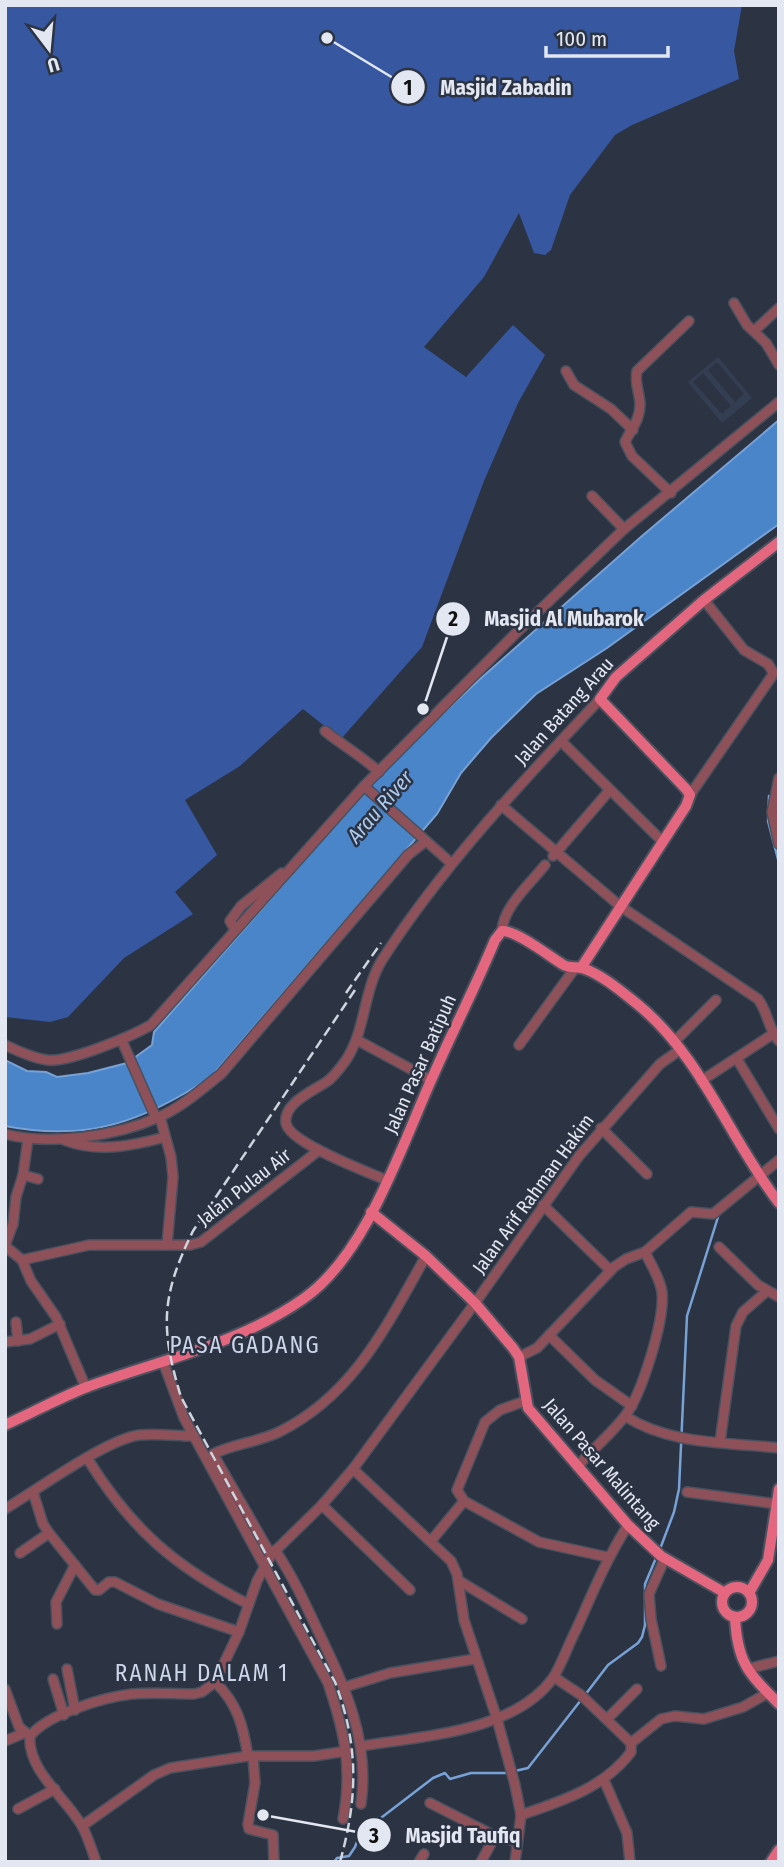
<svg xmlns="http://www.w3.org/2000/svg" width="784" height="1867" font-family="'Fira Sans Condensed',sans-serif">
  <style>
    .built { fill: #343e53; fill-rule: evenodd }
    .forest { fill: #3757a0 }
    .water { fill: #4a85ca; stroke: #78a2d6; stroke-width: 2 }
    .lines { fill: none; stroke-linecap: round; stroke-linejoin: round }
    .stream { stroke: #78a2d6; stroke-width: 2.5 }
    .minor-casing { stroke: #49515f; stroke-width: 12 }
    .major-casing { stroke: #49515f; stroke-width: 14 }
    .minor { stroke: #8e515a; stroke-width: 9 }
    .major { stroke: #e4677f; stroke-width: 10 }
    .rail { stroke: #cfd5df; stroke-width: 2.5; stroke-dasharray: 10 5; stroke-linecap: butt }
    .labels { text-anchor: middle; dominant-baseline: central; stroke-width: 5; stroke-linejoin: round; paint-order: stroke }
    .street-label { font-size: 19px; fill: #e2e7f1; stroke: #2c3443 }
    .water-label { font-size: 21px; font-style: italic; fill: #adcbf0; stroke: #2c3443 }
    .quarter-label { font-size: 23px; letter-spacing: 2px; fill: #ccd6e9; stroke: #2c3443 }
    .leader { fill: none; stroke: #e2e7f1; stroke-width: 2.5 }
    .callout-dot { fill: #e2e7f1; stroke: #2c3443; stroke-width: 2.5 }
    .mark-label { font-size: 21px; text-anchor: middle; font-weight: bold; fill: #111 }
    .callout-label { font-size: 21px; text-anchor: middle; font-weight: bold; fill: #e2e7f1; stroke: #2c3443; stroke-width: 5; stroke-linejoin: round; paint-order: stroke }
  </style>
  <rect width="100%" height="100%" fill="#2c3443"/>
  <path class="built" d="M718,357L752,398L722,423L688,382ZM717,362L744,394L735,402L708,370ZM703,373L731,406L722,414L693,382Z"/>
  <path class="forest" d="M5,5H742L734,51L739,79L632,125L615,135L570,195L551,250L545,255L534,253L519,213L484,277L424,347L466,377L513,325L545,355L518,403L484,481L422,647L341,739L303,709L240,766L185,800L217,855L175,892L193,914L124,958L68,1017L50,1022L5,1017Z"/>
  <path class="water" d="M779,420V524L607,648L536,694L491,738L461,773L437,814L211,1077C143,1122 87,1142 5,1126V1060L27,1071L46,1072L57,1077L88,1073L127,1063L152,1045L154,1032L363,793L408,746L480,679L642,536Z"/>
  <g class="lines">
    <g class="stream">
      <path d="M769,796L768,821L779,863"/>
      <path d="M779,939V947"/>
      <path d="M660,1549L674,1512L679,1489L687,1316L718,1217"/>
      <path d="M585,1695L608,1665L638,1643L642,1637L645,1625V1584L656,1558"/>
      <path d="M515,1771L528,1768L581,1700"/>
      <path d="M334,1862L337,1858L349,1856L355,1847L360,1834L433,1778L445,1773L450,1779L471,1773H509"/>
    </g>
    <defs>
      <g id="minor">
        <path d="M734,303L747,325L766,343L779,365"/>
        <path d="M754,331L779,308"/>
        <path d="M566,371L574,385L611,409L633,430"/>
        <path d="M671,493L632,456L625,442C631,429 640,420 640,405C640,393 634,383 637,371L689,321"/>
        <path d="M592,496L624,529"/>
        <path d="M325,731C342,745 362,756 379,772"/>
        <path d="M561,741L663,842"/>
        <path d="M779,778L772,812L779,844"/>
        <path d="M364,786L451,863"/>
        <path d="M690,795L772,676L773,672L768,664L744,650L704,600"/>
        <path d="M501,805L620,906L758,999C768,1012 768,1029 779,1041"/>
        <path d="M553,856L609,791"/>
        <path d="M235,930L230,921L241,906L282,873"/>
        <path d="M502,931C503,907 530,884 545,865"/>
        <path d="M357,1040L431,1080"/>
        <path d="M122,1041L156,1118"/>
        <path d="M675,1041L716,1000"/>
        <path d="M5,1045C18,1051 32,1058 47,1060C68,1063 132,1036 151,1025L364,786L515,634L624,529L779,402"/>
        <path d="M519,1045L575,968"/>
        <path d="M737,1059L779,1129"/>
        <path d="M701,1081L773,1034"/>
        <path d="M160,1117L171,1157L173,1177L167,1245"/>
        <path d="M601,1128L647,1174"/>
        <path d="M5,1134C50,1146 117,1136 159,1117C182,1107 202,1089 221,1074L408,855L426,841"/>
        <path d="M64,1140C97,1153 132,1146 165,1137"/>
        <path d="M23,1175L38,1179"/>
        <path d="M386,1180C368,1172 289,1143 286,1123C283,1102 316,1090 329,1080C336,1074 341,1067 346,1060C366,1030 363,991 382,960C444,864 522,782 600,699"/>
        <path d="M543,1205L610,1270"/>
        <path d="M5,1245L13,1224L16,1197L23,1175L28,1139"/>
        <path d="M5,1246L22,1260L31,1281L56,1317L86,1388"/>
        <path d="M719,1247L758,1285L779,1297"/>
        <path d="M22,1260L89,1245H190L201,1242L318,1151"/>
        <path d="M16,1322L18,1341"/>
        <path d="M549,1335L595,1380L632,1406"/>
        <path d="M5,1342L30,1339L60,1324"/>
        <path d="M519,1357L537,1348L614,1267L626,1259L645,1252L691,1212L713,1214L779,1160"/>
        <path d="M163,1362L184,1418L328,1683C344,1731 353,1767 343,1819"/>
        <path d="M525,1401L500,1410L485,1422L457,1490L464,1501L539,1542L607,1557"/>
        <path d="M625,1416C670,1445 726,1442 779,1448"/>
        <path d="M720,1442L736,1326L743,1312L767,1291"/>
        <path d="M87,1458C131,1529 175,1567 248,1604"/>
        <path d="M577,1467C592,1450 611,1434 625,1416C642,1394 665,1319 662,1292C660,1278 651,1265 645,1252"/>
        <path d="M353,1469L451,1561L457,1574L464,1620L497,1719L515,1785L521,1815L515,1862"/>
        <path d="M33,1492L43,1524L49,1533L95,1590H99L109,1582H115L158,1604L239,1632"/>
        <path d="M687,1492L777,1504"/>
        <path d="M322,1505L410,1590"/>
        <path d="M5,1509C37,1490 105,1440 139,1435C157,1433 176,1436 194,1436"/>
        <path d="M431,1541L464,1501"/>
        <path d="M275,1550C292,1575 305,1603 318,1631C345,1687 370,1740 361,1804"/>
        <path d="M20,1553L49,1533"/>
        <path d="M271,1555L213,1454C233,1444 258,1442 279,1432C354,1395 387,1325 426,1256"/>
        <path d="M458,1580L522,1619"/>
        <path d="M57,1624L56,1602L75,1565"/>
        <path d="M661,1666L651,1619L649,1594L665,1558"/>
        <path d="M67,1669L75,1710"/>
        <path d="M747,1669L779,1661"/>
        <path d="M554,1677L581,1695L631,1743"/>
        <path d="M53,1679L64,1715"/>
        <path d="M215,1682C238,1704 243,1726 248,1756"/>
        <path d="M345,1687L390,1673L475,1659"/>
        <path d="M5,1689L19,1727L30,1736"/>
        <path d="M607,1719L637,1689"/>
        <path d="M5,1741L24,1733"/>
        <path d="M362,1746C422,1736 514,1732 553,1678C562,1664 568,1645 576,1630C593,1592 606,1560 628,1525"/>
        <path d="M253,1756L255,1783L248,1824L249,1829L273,1835L274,1862"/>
        <path d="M604,1780L627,1833L630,1862"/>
        <path d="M430,1803L495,1836L517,1842"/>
        <path d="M18,1809L55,1789"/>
        <path d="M521,1815C562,1801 604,1788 631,1752V1743L661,1719L675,1716L704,1719L743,1707L768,1693"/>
        <path d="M82,1826L154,1775L170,1768L248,1756H314L347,1751"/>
        <path d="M96,1862C92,1850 88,1837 82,1826C66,1798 27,1770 30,1736C48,1714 104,1697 132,1694C152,1692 173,1694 194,1694L202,1692L215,1682L239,1632L257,1581L271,1555L322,1505L353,1469L475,1303L579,1156L660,1064L681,1049"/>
        <path d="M419,1862L424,1854"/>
        <path d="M481,1862L495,1836"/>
      </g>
      <g id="major">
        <path d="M581,968L686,806L690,795L686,789L600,699L616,677L704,600L779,542"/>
        <path d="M371,1212L426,1256L475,1303L513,1348L519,1357L528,1408L628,1525L661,1556L725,1593"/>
        <path d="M5,1425C32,1413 59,1398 87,1387C160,1360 239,1344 303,1299C367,1255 402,1144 433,1076C453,1030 476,986 495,940L502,931C516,930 549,956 562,964C569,969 575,966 582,968C601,974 621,991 636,1003C701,1055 729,1138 779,1203"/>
        <circle cx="737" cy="1602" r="15"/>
        <path d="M749,1593L768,1560L779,1489"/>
        <path d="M735,1617C737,1662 748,1673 779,1704"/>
        <path d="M771,1862L779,1850"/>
      </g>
    </defs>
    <use href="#minor" class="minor-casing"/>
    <use href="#major" class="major-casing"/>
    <use href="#minor" class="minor"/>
    <use href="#major" class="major"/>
    <g class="rail">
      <path d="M346,993L381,943"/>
      <path d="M340,1862C358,1797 359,1746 335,1682L181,1397C160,1328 161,1296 193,1231L357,987"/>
    </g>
  </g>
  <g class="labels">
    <g class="street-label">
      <text transform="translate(564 711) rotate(-48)">Jalan Batang Arau</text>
      <text transform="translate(420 1064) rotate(-66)">Jalan Pasar Batipuh</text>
      <text transform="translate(244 1187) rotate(-38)">Jalan Pulau Air</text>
      <text transform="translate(533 1194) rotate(-54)">Jalan Arif Rahman Hakim</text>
      <text transform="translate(602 1464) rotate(49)">Jalan Pasar Malintang</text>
    </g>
    <g class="water-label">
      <text transform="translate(380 807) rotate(-49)">Arau River</text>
    </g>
    <g class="quarter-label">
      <text x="245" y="1345">PASA GADANG</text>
      <text x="202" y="1673">RANAH DALAM 1</text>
    </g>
  </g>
  <path class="leader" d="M327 38L408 87M423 709L453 619M263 1815L374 1835"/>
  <g class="callout-dot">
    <circle cx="327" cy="38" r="7"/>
    <circle cx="423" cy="709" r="7"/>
    <circle cx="263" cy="1815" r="7"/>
    <circle cx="408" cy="87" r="18"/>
    <circle cx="453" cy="619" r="18"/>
    <circle cx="374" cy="1835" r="18"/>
  </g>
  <g class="mark-label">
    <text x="408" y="95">1</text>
    <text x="453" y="626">2</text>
    <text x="374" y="1843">3</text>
  </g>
  <g class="callout-label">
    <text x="506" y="95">Masjid Zabadin</text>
    <text x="564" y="626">Masjid Al Mubarok</text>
    <text x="463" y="1843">Masjid Taufiq</text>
  </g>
  <rect width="784" height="1867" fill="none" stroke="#e2e7f1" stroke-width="14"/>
  <g transform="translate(49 49) rotate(164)" stroke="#2c3443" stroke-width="5" paint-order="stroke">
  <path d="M0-5L12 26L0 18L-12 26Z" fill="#e2e7f1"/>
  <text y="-10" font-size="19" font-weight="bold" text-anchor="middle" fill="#e2e7f1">U</text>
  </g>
  <path d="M546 46v10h122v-10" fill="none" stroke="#e2e7f1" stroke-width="3.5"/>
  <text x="556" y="46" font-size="21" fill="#e2e7f1" stroke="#2c3443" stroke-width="5" paint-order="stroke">100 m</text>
</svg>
